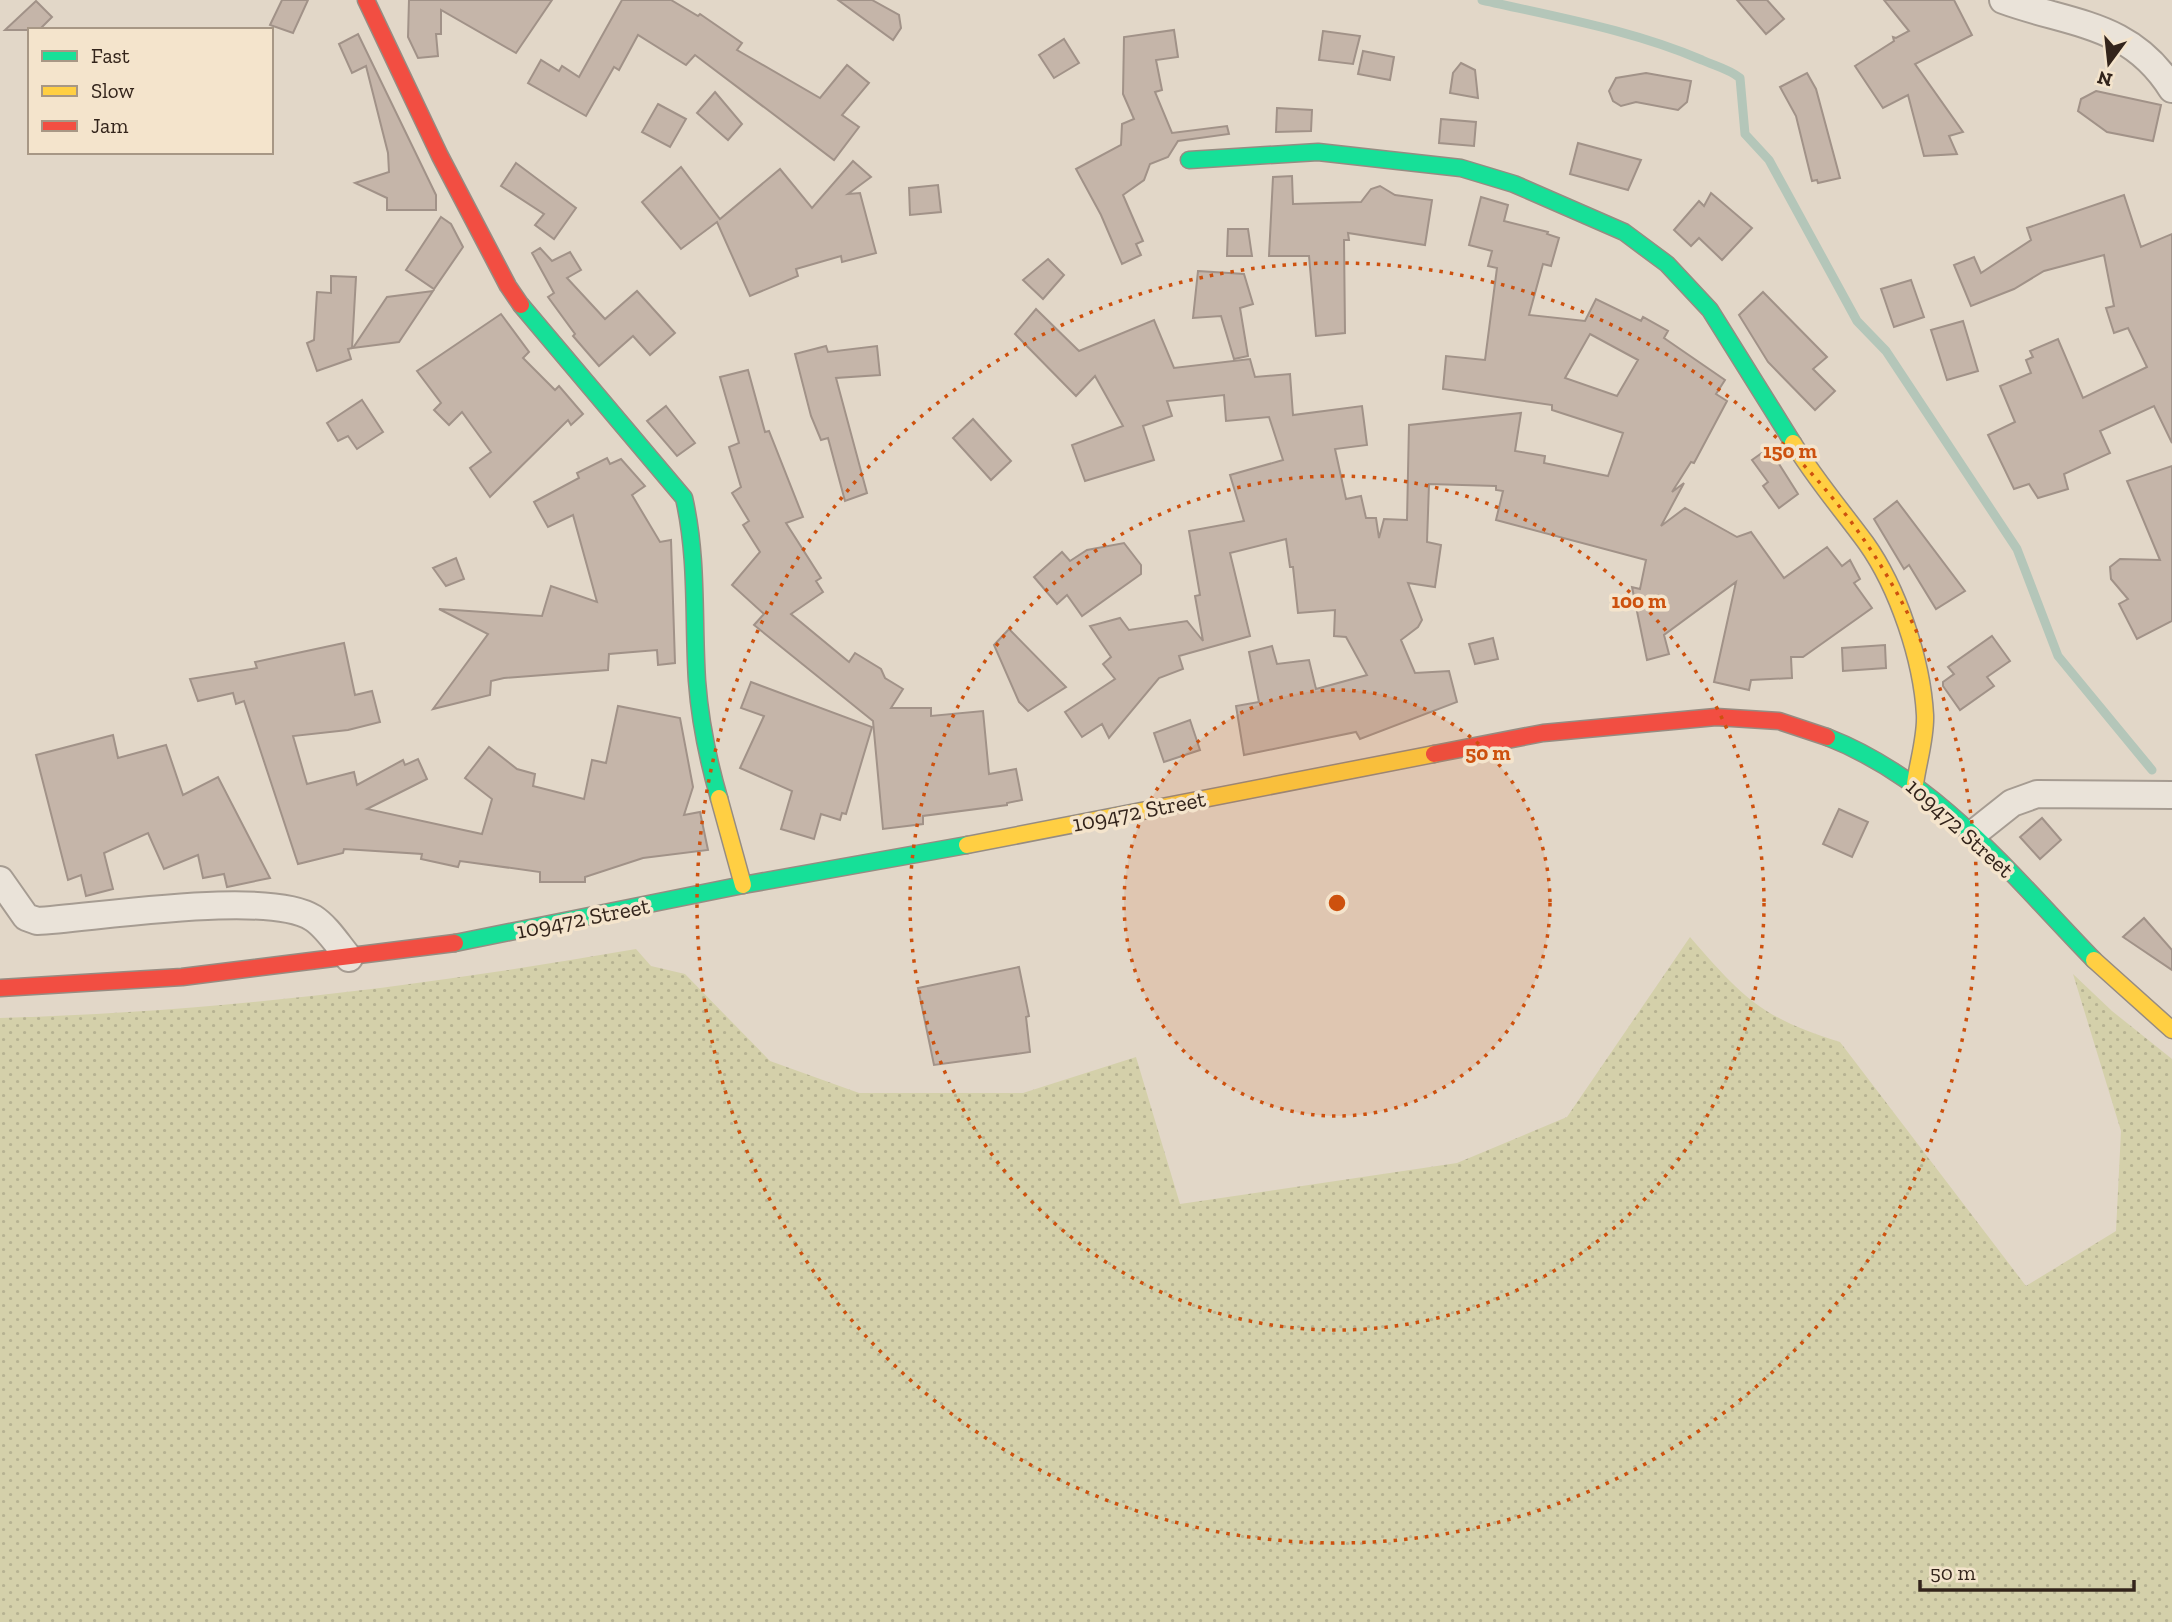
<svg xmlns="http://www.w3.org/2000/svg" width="2172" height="1622" font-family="'Zilla Slab',serif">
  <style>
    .grass { fill: url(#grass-dots) }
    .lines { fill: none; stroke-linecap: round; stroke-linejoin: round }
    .stream { stroke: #b4c6b9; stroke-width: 9 }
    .building { fill: #c5b5a9; stroke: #a19288; stroke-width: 2; fill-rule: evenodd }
    .street-casing { stroke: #a69c92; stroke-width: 30 }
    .fast-casing { stroke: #968c82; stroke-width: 19 }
    .slow-casing { stroke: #968c82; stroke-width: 19 }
    .jam-casing { stroke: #968c82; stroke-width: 19 }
    .street { stroke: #eae3d9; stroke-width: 26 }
    .fast { stroke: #16e098; stroke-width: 16 }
    .slow { stroke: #ffcf43; stroke-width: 16 }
    .jam { stroke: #f24e42; stroke-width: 16 }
    .ring { fill: none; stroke: #cd510e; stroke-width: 3.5; stroke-dasharray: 3.5 7 }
    .labels { text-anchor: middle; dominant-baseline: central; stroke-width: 7; stroke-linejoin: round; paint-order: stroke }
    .street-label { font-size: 23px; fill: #33241b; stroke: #f4e4cc }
    .centre { fill: #cd510e; stroke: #f4e4cc; stroke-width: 3.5 }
    .ring-label { font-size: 21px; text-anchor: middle; font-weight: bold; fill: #cd510e; stroke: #f4e4cc; stroke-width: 7; stroke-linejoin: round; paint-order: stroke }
  </style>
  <defs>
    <pattern id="grass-dots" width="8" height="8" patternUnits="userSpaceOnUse" patternTransform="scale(1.75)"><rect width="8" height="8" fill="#d4d0aa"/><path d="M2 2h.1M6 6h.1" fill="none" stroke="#b6b292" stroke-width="1.8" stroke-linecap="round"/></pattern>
  </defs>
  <rect width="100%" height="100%" fill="#e2d7c8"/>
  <path class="grass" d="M1690,937C1743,998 1762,1018 1840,1042L2026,1286L2116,1231L2121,1131L2073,974L2112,1011L2172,1059V1622H0V1018C214,1012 425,986 636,949L651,966L685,974L770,1061L859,1093H1023L1136,1057L1180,1204L1457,1163L1567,1117Z"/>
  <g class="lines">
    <path class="stream" d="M1482,0C1556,17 1632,30 1702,60C1715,66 1729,69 1740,78L1745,134L1769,160L1857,321L1886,351L2017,549L2058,656L2152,770"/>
  </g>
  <g class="building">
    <path d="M282,0H308L293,33L270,25Z"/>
    <path d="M409,0H552L516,53L441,10V34H436L438,56L418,58L408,37Z"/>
    <path d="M622,0H671L698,16L700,14L742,43L737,50L820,98L847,65L869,83L842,115L859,127L834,160L695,55L686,65L638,35L619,70L614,67L586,116L528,83L541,60L559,71L562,66L579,77Z"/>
    <path d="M838,0H872L899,15L901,28L893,40Z"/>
    <path d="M1737,0H1767L1784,19L1766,34Z"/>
    <path d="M1884,0H1954L1972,35L1915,64L1963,132L1949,136L1957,154L1924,156L1908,95L1883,108L1855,66L1894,41L1893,37L1896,38L1909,31Z"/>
    <path d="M36,1L52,17L39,30H5Z"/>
    <path d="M1174,30L1178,57L1156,60L1162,90L1155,92L1172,133L1227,126L1229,134L1178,141L1168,157L1150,164L1144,180L1123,195L1143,241L1136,244L1141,255L1122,264L1101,215L1076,169L1121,145L1122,124L1134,119L1123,94L1124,37Z"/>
    <path d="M1323,31L1360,36L1353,64L1319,60Z"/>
    <path d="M358,34L436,195V210H387V198L355,183L389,172L388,153L366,66L352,73L339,44Z"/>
    <path d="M1064,39L1079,63L1054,78L1039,55Z"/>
    <path d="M1363,51L1394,57L1390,80L1358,74Z"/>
    <path d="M1461,63L1475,70L1478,98L1450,93L1453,73Z"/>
    <path d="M1646,73L1691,81L1687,102L1678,110L1636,102L1621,106L1613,101L1609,91L1616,78Z"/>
    <path d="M1807,73L1816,89L1840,178L1818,183L1817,180L1812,181L1796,116L1780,87Z"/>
    <path d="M2096,91L2161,105L2153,141L2107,132L2078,111L2081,99Z"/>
    <path d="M715,92L742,124L728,140L697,113Z"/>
    <path d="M658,104L686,119L670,147L642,132Z"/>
    <path d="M1277,108L1312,110L1311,131L1276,132Z"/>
    <path d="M1441,119L1476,122L1474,146L1439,143Z"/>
    <path d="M1578,143L1641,160L1628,190L1570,174Z"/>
    <path d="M853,161L871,177L848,194L860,193L876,253L842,262L841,256L796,269L798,276L750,296L717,222L681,249L642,202L681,167L720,219L780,169L812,208Z"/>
    <path d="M516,163L576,208L554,239L535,225L544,214L501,186Z"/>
    <path d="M1292,176L1293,204L1361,202L1371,189L1380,186L1395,195L1432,200L1425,245L1348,233L1349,240H1344L1345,333L1316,336L1309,256H1269L1273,177Z"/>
    <path d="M938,185L941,212L910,215L909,188Z"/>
    <path d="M1711,193L1752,228L1722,260L1699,238L1691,246L1674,230L1699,201L1704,206Z"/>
    <path d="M2124,195L2141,247L2172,234V443L2154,406L2100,431L2110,453L2064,474L2068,489L2038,498L2029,484L2014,489L1988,435L2015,422L2000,386L2031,373L2026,360L2033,357L2030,351L2058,339L2083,398L2147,367L2128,328L2114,333L2106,308L2114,306L2104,255L2044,271L2014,289L1971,306L1954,265L1974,257L1981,273L2031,240L2027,228Z"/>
    <path d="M1481,197L1508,205L1504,221L1548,232L1547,234L1559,238L1551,266L1543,264L1529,315L1585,321L1596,299L1641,321L1643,317L1668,331L1664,338L1725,380L1716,394L1727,401L1694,463L1691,462L1672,492L1684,483L1661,526L1685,508L1737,537L1751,532L1784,578L1827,547L1842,566L1850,560L1860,579L1854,583L1872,608L1803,657H1791L1792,678L1751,680L1749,690L1714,682L1736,582L1664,635L1669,654L1647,660L1632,587L1640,589L1646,560L1496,520L1503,491L1496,490V486L1429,484L1427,542L1441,545L1435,587L1408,583L1422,620L1418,627L1401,640L1415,673L1449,671L1457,702L1360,739L1356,732L1244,755L1236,706L1259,702L1249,652L1272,646L1277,664L1309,660L1316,689L1367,675L1346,637L1334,636L1335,610L1298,613L1293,567H1290L1286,539L1230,553L1250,636L1179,656L1183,669L1159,678L1109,738L1102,724L1082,737L1065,712L1115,679L1103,664L1111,657L1090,626L1120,618L1129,630L1187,621L1203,641L1195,596L1200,595L1189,531L1244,521L1230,475L1283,460L1269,417L1226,421L1224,395L1167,401L1172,416L1143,426L1154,460L1085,481L1072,445L1123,426L1095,376L1076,396L1015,334L1036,309L1079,351L1154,320L1174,368L1250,359L1255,377L1290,374L1293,415L1362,406L1367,445L1335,449L1346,499L1361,496L1366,518H1376L1379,538L1384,519L1407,520L1409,425L1521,413L1515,451L1545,456L1544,463L1608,476L1623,433L1552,410V405L1443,389L1446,356L1485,360L1497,268L1488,266L1492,251L1469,245ZM1590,334L1638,360L1617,396L1565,378Z"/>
    <path d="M441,217L451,224L463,247L434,289L406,270Z"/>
    <path d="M1228,229H1248L1252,256H1227Z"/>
    <path d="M540,248L552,261L570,252L581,270L567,278L605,319L637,291L675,333L650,355L633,336L599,366L573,336L575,334L548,297L554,293L532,253Z"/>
    <path d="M1048,259L1064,275L1043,299L1023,280Z"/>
    <path d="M1198,271L1244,274L1253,304L1240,308L1248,356L1234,359L1221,316L1193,318Z"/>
    <path d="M331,276L356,277L352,348L348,349L351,359L317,371L307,343L314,340L317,292L331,293Z"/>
    <path d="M1911,280L1924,317L1894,327L1881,289Z"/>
    <path d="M433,291L399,342L353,348L387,297Z"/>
    <path d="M1763,292L1827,357L1813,369L1835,391L1815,410L1768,362L1739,315Z"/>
    <path d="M501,314L529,352L523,358L555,390L559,386L583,414L571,425L568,420L490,497L470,468L491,452L462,412L449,425L434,410L441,403L417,371Z"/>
    <path d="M1963,321L1978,371L1947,380L1931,330Z"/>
    <path d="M826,346L828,352L877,346L880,375L836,378L867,493L845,501L828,438L821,440L811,416L795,354Z"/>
    <path d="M748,370L765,432L769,431L803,517L786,523L821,578L816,581L823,592L791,614L849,662L855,653L881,669L885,678L903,689L891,708H931V716L983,711L989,774L1016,769L1022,800L1007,803V805L923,816V824L883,829L873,721L754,625L764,614L732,585L760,552L743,525L749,521L732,493L741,487L729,447L739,443L720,377Z"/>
    <path d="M362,400L383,432L357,449L348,436L338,441L327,423Z"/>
    <path d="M666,406L695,443L677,456L647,421Z"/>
    <path d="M973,419L1011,461L991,480L953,438Z"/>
    <path d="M1769,448L1798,494L1779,508L1763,486L1768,482L1752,460Z"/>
    <path d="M607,458L610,464L621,459L645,486L632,495L660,542L671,540L675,663L658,665L657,650L609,654L608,670L504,678L491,681L490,695L433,709L488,634L439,609L542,616L551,586L597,602L573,515L548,527L534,502L579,478L577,473Z"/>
    <path d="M2172,466V621L2137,639L2119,604L2128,599L2111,579L2110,567L2120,559L2160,560L2127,481Z"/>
    <path d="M1897,501L1965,591L1936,609L1909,565L1904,569L1874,519Z"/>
    <path d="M1124,543L1141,565V574L1082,616L1067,595L1057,604L1034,577L1062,552L1070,561L1087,550Z"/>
    <path d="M456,558L464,579L446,586L433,568Z"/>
    <path d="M1009,629L1066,687L1028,711L1019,702L994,645Z"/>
    <path d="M1992,636L2010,661L1987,677L1994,686L1960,710L1943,686V682L1954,674L1948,667Z"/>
    <path d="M1493,638L1498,659L1475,664L1469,644Z"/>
    <path d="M344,643L355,695L372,691L380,722L348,730L293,736L307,784L354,772L357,785L403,760L405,765L418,759L427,779L367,809L482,834L492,799L465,778L489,747L517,769L535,774L533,786L584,799L592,760L606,763L618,706L680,718L693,787L684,815L700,812L708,850L643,858L585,877V882H540V872L460,861L458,867L421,859L422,854L344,849L343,853L298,864L244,701L236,704L233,693L198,701L190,679L257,668L255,662Z"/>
    <path d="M1885,645L1886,668L1843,671L1842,648Z"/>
    <path d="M751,682L872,727L846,814L842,813L840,820L821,814L814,839L781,829L792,791L740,768L764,716L741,708Z"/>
    <path d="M1190,720L1200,750L1164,762L1154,733Z"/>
    <path d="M113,735L118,758L166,745L183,795L218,777L270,878L227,887L224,874L203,878L198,855L164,869L148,833L104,853L113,889L86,896L81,875L68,880L36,755Z"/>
    <path d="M1839,809L1868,822L1852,857L1823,844Z"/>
    <path d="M2042,818L2061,840L2040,859L2020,837Z"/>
    <path d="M2144,918L2172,950V970L2123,937Z"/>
    <path d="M1019,967L1029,1016L1026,1017L1030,1052L934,1065L918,988Z"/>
  </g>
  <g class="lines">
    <defs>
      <g id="street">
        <path d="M2003,0C2071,25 2130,22 2172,89"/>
        <path d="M1973,834L2012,803L2037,794L2172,795"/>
        <path d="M0,880L26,917L37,921C94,918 268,889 313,918C327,927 338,945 349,958"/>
      </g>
      <g id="fast">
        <path d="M1189,160L1318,152L1461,168L1514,184L1624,232L1667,264L1710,310L1793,443"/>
        <path d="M521,305L684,498C698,559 693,619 697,681C700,721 708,760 719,798"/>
        <path d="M1827,737C1938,780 2013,877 2094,960"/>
        <path d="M455,943L743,885L967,845"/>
      </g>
      <g id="slow">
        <path d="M1793,443C1815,479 1841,509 1866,543C1898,588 1922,660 1925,715C1926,737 1918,762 1915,784"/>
        <path d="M719,798L743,885"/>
        <path d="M967,845L1434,754"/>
        <path d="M2094,960L2172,1030"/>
      </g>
      <g id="jam">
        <path d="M366,0L440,156L508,286L521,305"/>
        <path d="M1434,754L1543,733L1716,717L1779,721L1827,737"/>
        <path d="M0,988L182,977L455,943"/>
      </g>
    </defs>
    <use href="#street" class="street-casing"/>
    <use href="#fast" class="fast-casing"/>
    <use href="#slow" class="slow-casing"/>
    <use href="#jam" class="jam-casing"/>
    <use href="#street" class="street"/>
    <use href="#fast" class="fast"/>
    <use href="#slow" class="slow"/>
    <use href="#jam" class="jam"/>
  </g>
  <circle cx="1337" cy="903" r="213" fill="#cd510e" fill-opacity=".12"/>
  <g class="ring">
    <circle cx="1337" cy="903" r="213"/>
    <circle cx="1337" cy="903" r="427"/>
    <circle cx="1337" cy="903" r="640"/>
  </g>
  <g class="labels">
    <g class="street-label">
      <text transform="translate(1139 811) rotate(-11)">109472 Street</text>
      <text transform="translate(1960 828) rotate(42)">109472 Street</text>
      <text transform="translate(583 918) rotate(-11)">109472 Street</text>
    </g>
  </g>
  <circle cx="1337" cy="903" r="10" class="centre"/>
  <g class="ring-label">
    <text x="1790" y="458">150 m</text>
    <text x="1639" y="608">100 m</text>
    <text x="1488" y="760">50 m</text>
  </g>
  <rect x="28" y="28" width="245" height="126" fill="#f4e4cc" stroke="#a79785" stroke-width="2"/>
  <rect x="42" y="51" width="35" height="10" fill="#16e098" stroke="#a79785" stroke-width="2"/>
  <text x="91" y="63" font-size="21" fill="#33241b">Fast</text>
  <rect x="42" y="86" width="35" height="10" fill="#ffcf43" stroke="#a79785" stroke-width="2"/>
  <text x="91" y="98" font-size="21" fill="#33241b">Slow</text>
  <rect x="42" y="121" width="35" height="10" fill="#f24e42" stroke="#a79785" stroke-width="2"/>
  <text x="91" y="133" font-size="21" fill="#33241b">Jam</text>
  <g transform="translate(2109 63) rotate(195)" stroke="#f4e4cc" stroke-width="5" paint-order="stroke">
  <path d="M0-5L12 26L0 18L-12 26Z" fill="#33241b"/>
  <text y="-10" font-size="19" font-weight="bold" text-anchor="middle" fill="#33241b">N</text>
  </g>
  <path d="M1920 1580v10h214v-10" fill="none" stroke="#33241b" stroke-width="3.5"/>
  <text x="1930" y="1580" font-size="21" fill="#33241b" stroke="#f4e4cc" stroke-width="5" paint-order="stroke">50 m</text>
</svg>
